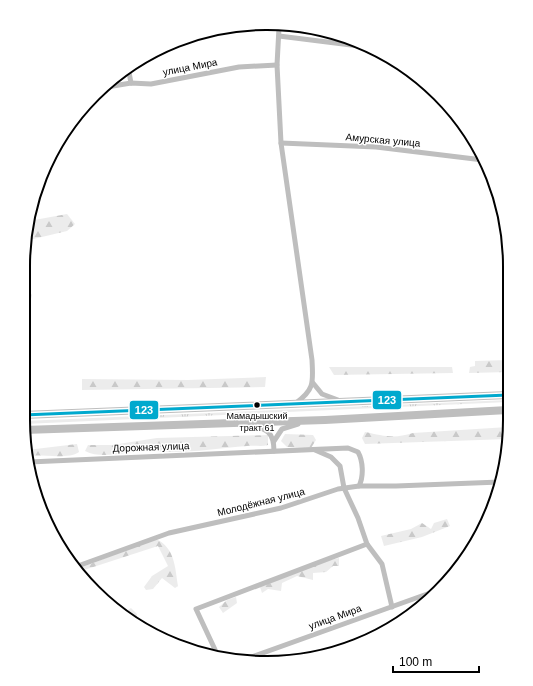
<svg xmlns="http://www.w3.org/2000/svg" width="533" height="686" font-family="Arial,sans-serif">
  <style>
    .grass { fill: url(#grass-tufts) }
    .forest { fill: url(#forest-firs) }
    .lines { fill: none; stroke-linecap: round; stroke-linejoin: round }
    .minor { stroke: #bebebe; stroke-width: 5 }
    .primary { stroke: #bebebe; stroke-width: 8 }
    .bus-1-casing { stroke: #fff; stroke-width: 6 }
    .bus-1 { stroke: #00a9ce; stroke-width: 3 }
    .bus-dot { fill: #000; stroke: #fff; stroke-width: 1.5 }
    .labels { text-anchor: middle; dominant-baseline: central; stroke-width: 3; stroke-linejoin: round; paint-order: stroke }
    .bus-label { font-size: 9px; fill: #000; stroke: #fff }
    .street-label { font-size: 10px; fill: #000; stroke: #fff }
    .rim { fill: none; stroke: #000; stroke-width: 2 }
    .line-badge { stroke: #fff; stroke-width: 1.5 }
    .badge-label { font-size: 11px; text-anchor: middle; font-weight: bold; fill: #fff }
  </style>
  <defs>
    <pattern id="grass-tufts" width="24" height="20" patternUnits="userSpaceOnUse"><rect width="24" height="20" fill="#ececec"/><path d="M3 7l-1-3M5 7V3M7 7l1-3M15 17l-1-3M17 17v-4M19 17l1-3" fill="none" stroke="#c9c9c9"/></pattern>
    <pattern id="forest-firs" width="22" height="20" patternUnits="userSpaceOnUse"><rect width="22" height="20" fill="#ececec"/><path d="M5 1l3.5 6h-7zM16 11l3.5 6h-7z" fill="#c9c9c9"/></pattern>
  </defs>
  <rect width="100%" height="100%" fill="#fff"/>
  <g class="grass">
    <path d="M23,292H30L32,295L31,299L23,301Z"/>
    <path d="M508,400V402L24,424L23,421Z"/>
  </g>
  <g class="forest">
    <path d="M67,214L75,224L67,231L25,241L29,221Z"/>
    <path d="M508,360V372L469,373L470,367L475,366V361Z"/>
    <path d="M329,367H452L453,373L334,375Z"/>
    <path d="M266,377L265,387L82,390V379L188,380Z"/>
    <path d="M508,427V439L365,444L362,438L365,432C384,436 394,439 413,433Z"/>
    <path d="M285,434L313,435L316,440L311,448L287,447L281,441Z"/>
    <path d="M268,435V445C261,447 254,445 247,446C222,448 196,452 170,452C162,452 154,450 145,451C126,451 103,460 85,451L88,445H112L157,438Z"/>
    <path d="M77,444L79,452C67,460 43,454 28,456L27,450Z"/>
    <path d="M447,519L450,526L422,537L384,546L381,536L411,529L422,523L431,529L434,523Z"/>
    <path d="M156,539C175,548 175,567 178,586L175,588L162,578L153,589L146,590L144,587L152,576L168,566L158,546L81,571L77,569Z"/>
    <path d="M339,558V566H333L326,572L313,573V580L297,576L282,583L281,591L268,589L262,593L260,587L326,561Z"/>
    <path d="M236,597L237,603L223,613L219,607L227,600Z"/>
    <path d="M131,608L137,614L136,623L127,617L129,616L128,610Z"/>
  </g>
  <g class="lines">
    <g class="minor">
      <path d="M279,28L277,65L281,143L312,360C313,382 315,389 296,403"/>
      <path d="M279,36L359,46"/>
      <path d="M128,67L131,83"/>
      <path d="M107,87L131,83L151,84L239,67L277,65"/>
      <path d="M281,143L376,147L483,160"/>
      <path d="M313,383L322,394L338,400"/>
      <path d="M250,425C267,429 274,432 274,451"/>
      <path d="M274,441L282,429L298,424"/>
      <path d="M315,450L331,457L340,466L344,488L358,518L367,544L382,564L392,607"/>
      <path d="M29,462L348,448L358,452C363,461 364,476 359,486L338,489L281,508L169,533L75,567"/>
      <path d="M359,486H396L500,482"/>
      <path d="M218,656L196,609L367,544"/>
      <path d="M246,659L430,593"/>
    </g>
    <g class="primary">
      <path d="M23,415L508,395"/>
      <path d="M24,430L325,420L508,410"/>
    </g>
    <defs>
      <path id="bus-1" d="M23,415L508,395"/>
    </defs>
    <use href="#bus-1" class="bus-1-casing"/>
    <use href="#bus-1" class="bus-1"/>
  </g>
  <circle class="bus-dot" cx="257" cy="405" r="3.5"/>
  <g class="labels">
    <g class="bus-label">
      <text x="257" y="416">Мамадышский<tspan x="257" dy="12">тракт 61</tspan></text>
    </g>
    <g class="street-label">
      <text transform="translate(190 67) rotate(-11)">улица Мира</text>
      <text transform="translate(383 140) rotate(5)">Амурская улица</text>
      <text transform="translate(151 447) rotate(-2)">Дорожная улица</text>
      <text transform="translate(261 502) rotate(-14)">Молодёжная улица</text>
      <text transform="translate(335 617) rotate(-20)">улица Мира</text>
    </g>
  </g>
  <path d="M0 0H533V686H0ZM266 30H267A236 236 0 0 1 503 266V420A236 236 0 0 1 267 656H266A236 236 0 0 1 30 420V266A236 236 0 0 1 266 30Z" fill="#fff" fill-rule="evenodd"/>
  <path class="rim" d="M266 30H267A236 236 0 0 1 503 266V420A236 236 0 0 1 267 656H266A236 236 0 0 1 30 420V266A236 236 0 0 1 266 30Z"/>
  <g class="line-badge">
    <rect x="372" y="390" width="30" height="20" rx="4" fill="#00a9ce"/>
    <rect x="129" y="400" width="30" height="20" rx="4" fill="#00a9ce"/>
  </g>
  <g class="badge-label">
    <text x="387" y="404">123</text>
    <text x="144" y="414">123</text>
  </g>
  <path d="M393 666v6h86v-6" fill="none" stroke="#000000" stroke-width="2"/>
  <text x="399" y="666" font-size="12" fill="#000000" stroke="#ffffff" stroke-width="3" paint-order="stroke">100 m</text>
</svg>
